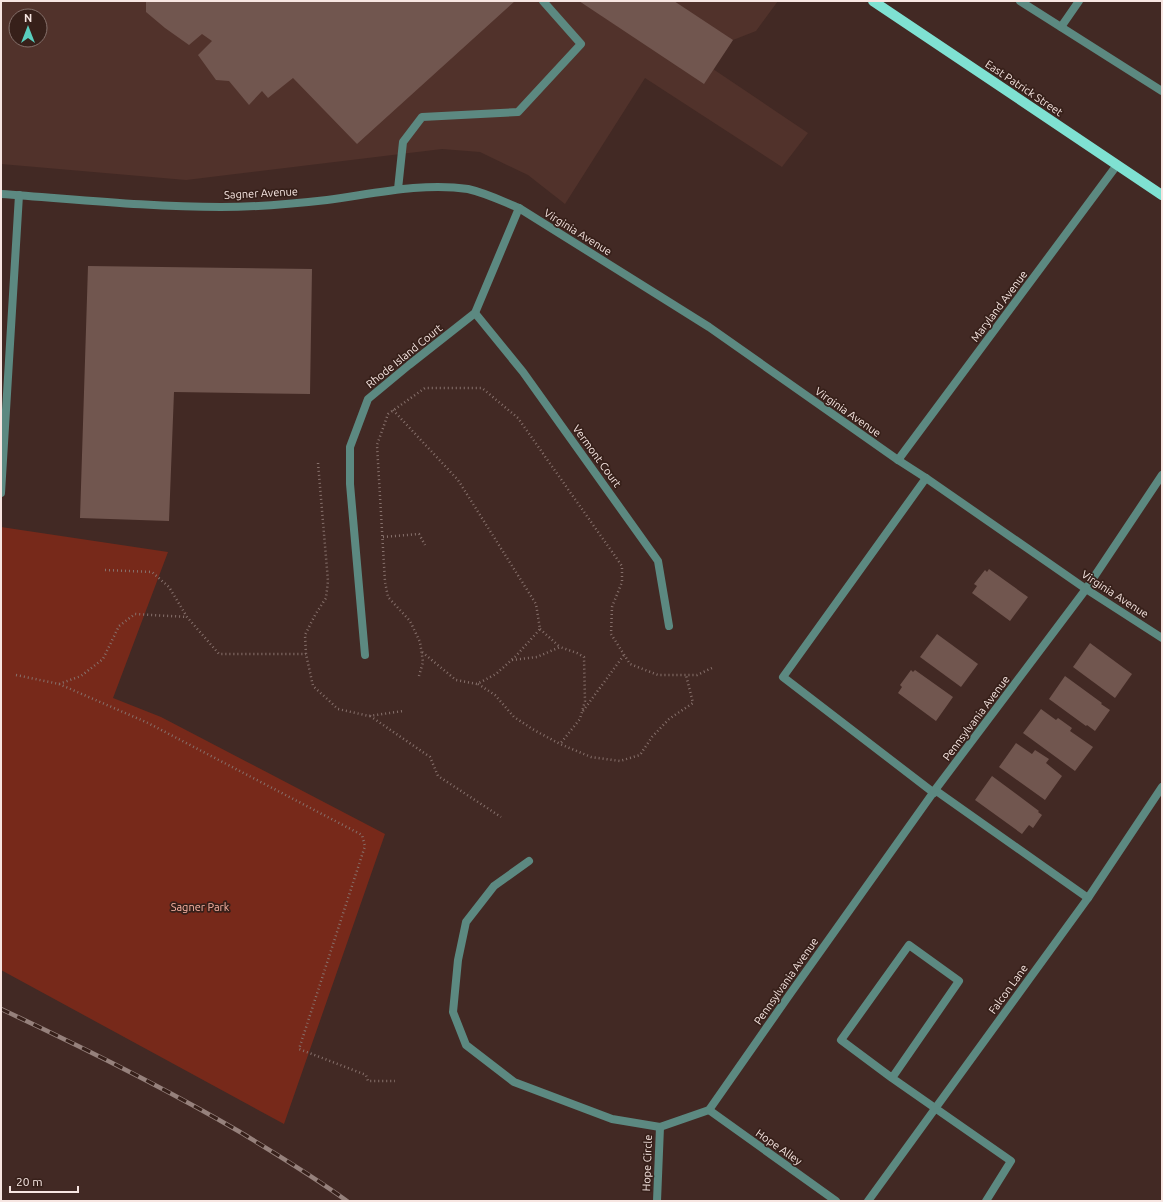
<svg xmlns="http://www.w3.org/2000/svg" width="1163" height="1202" font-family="Ubuntu,sans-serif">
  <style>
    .built { fill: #51322b; fill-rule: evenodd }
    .green { fill: #77291a }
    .building { fill: #71564f }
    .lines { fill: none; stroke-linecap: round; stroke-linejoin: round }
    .path { stroke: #87716c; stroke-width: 2.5; stroke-dasharray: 1 3; stroke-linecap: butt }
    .lane { stroke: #5c8981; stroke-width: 8 }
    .street { stroke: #5c8981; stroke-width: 8 }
    .primary { stroke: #7fe1d2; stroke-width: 10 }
    .rail-casing { stroke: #96817c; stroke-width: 4.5 }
    .rail { stroke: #37201a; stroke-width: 3; stroke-dasharray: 9; stroke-linecap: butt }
    .labels { text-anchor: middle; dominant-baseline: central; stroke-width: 3.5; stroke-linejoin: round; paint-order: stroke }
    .street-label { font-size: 11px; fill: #f7e6e2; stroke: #37201a }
    .park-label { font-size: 11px; fill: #fbb5a5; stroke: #37201a }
  </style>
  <rect width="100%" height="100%" fill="#422924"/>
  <path class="built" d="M1,1H778L756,31L733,40L713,69L808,133L782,167L645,78L565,204L528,175L480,152L442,149L186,180L1,164ZM16,16H40V40H16Z"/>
  <path class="green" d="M1,527L168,552L113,698L161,717L385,834L284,1124L1,970Z"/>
  <g class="building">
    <path d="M146,1H515L357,144L293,78L268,98L262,91L249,105L229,81L216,80L198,55L212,41L202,34L189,45L165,28L146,12Z"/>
    <path d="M579,1H674L733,40L704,84Z"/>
    <path d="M88,266L312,269L310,394L174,392L169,521L80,518Z"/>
    <path d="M989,569L1028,597L1010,621L972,593L977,586L974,584L985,570L987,572Z"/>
    <path d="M937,634L978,664L961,687L920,657Z"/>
    <path d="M1090,643L1132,674L1115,698L1073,667Z"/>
    <path d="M911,670L913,672L915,670L953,697L936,721L898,693L902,687L900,685Z"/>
    <path d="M1065,676L1102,703L1101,704L1110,710L1095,731L1087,725L1086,726L1049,699Z"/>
    <path d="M1041,709L1056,720L1058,718L1072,728L1070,731L1093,747L1075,771L1023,733Z"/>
    <path d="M1016,743L1032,754L1035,750L1049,759L1046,763L1062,776L1045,800L999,767Z"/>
    <path d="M992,776L1039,811L1038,812L1042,815L1033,828L1029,825L1022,834L975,800Z"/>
  </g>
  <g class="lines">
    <g class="path">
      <path d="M393,410L458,480L536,604L540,629L516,656L496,674L477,684L456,680L422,652"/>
      <path d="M318,463L328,581L326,598L315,615L305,635L306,654L313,686L338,709L369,716L403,711"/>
      <path d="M383,537L419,534L425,545"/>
      <path d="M105,570L152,572L169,587L187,617L219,654H306"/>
      <path d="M540,629L560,647"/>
      <path d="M512,660L537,657L560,647L577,653L584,657L585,701L580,719L560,744"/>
      <path d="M16,675L59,684L81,676L103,659L119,626L135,614L187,617"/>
      <path d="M419,676L423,662L420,642L410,621L388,597L385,582L377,445L388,414L425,388H482L518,418L622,566V582L612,607L611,634L630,664L658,675H697L712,668"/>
      <path d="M59,684L148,723L362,835L365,846L299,1049L366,1075L368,1081H395"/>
      <path d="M478,684L495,695L514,717L534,730L560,744L591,757L620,761L640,755L652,737L669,719L693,703L686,675"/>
      <path d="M583,711L624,655"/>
      <path d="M370,716L430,757L438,776L501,817"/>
    </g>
    <g class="lane">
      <path d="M1020,1L1162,91"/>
      <path d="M1061,27L1079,1"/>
      <path d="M398,189L403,142L422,117L518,112L581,44L543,1"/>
      <path d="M926,478L783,677L934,793"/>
      <path d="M1,493L19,195"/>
      <path d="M935,790L1088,898"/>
      <path d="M892,1078L959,981L909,945L841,1040L892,1078L1011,1161L986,1201"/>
    </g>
    <g class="street">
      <path d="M1,194C74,199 148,207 221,207C257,207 292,204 327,200C372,194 423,182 468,189C486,193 502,201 519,208L709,327L898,460L926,478L1086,589L1162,638"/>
      <path d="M475,313L523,372L658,561L669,626"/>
      <path d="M898,460L1117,165"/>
      <path d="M365,655L350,484V447L368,399L409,365L475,313L519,208"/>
      <path d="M529,861L494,886L466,922L458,960L453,1012L466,1045L514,1082L612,1119L660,1127L709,1110L790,994L935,790L1086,589L1162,475"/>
      <path d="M709,1110L836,1201"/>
      <path d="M657,1201L660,1127"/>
      <path d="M868,1201L1088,898L1162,787"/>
    </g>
    <path class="primary" d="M873,1L1162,195"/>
    <defs>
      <path id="rail" d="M1,1009C82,1047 163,1087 240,1132C276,1154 313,1176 347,1201"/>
    </defs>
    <use href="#rail" class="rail-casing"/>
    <use href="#rail" class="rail"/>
  </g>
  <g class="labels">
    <g class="street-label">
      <text transform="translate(1024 88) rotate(34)">East Patrick Street</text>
      <text transform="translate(261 193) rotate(-3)">Sagner Avenue</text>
      <text transform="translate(578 232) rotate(32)">Virginia Avenue</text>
      <text transform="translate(999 306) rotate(-53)">Maryland Avenue</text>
      <text transform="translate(404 356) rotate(-39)">Rhode Island Court</text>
      <text transform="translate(848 412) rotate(35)">Virginia Avenue</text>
      <text transform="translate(597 456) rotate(54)">Vermont Court</text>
      <text transform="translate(1115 594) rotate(33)">Virginia Avenue</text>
      <text transform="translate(976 718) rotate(-53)">Pennsylvania Avenue</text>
      <text transform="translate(786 981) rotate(-55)">Pennsylvania Avenue</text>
      <text transform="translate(1008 989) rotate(-54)">Falcon Lane</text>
      <text transform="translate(779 1147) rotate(35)">Hope Alley</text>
      <text transform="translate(647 1163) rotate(-88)">Hope Circle</text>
    </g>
    <g class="park-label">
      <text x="200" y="907">Sagner Park</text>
    </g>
  </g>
  <rect width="1163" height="1202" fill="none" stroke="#f7e6e2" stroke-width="4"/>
  <g transform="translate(28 28)"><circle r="19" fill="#37201a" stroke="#846f6a"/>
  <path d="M0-3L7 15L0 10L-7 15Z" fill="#59cebe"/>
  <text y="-6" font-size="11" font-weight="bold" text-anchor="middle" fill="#f7e6e2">N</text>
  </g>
  <path d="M10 1186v6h68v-6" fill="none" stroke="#f7e6e2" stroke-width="2"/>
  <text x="16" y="1186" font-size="12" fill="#f7e6e2" stroke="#37201a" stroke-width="3" paint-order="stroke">20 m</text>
</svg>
